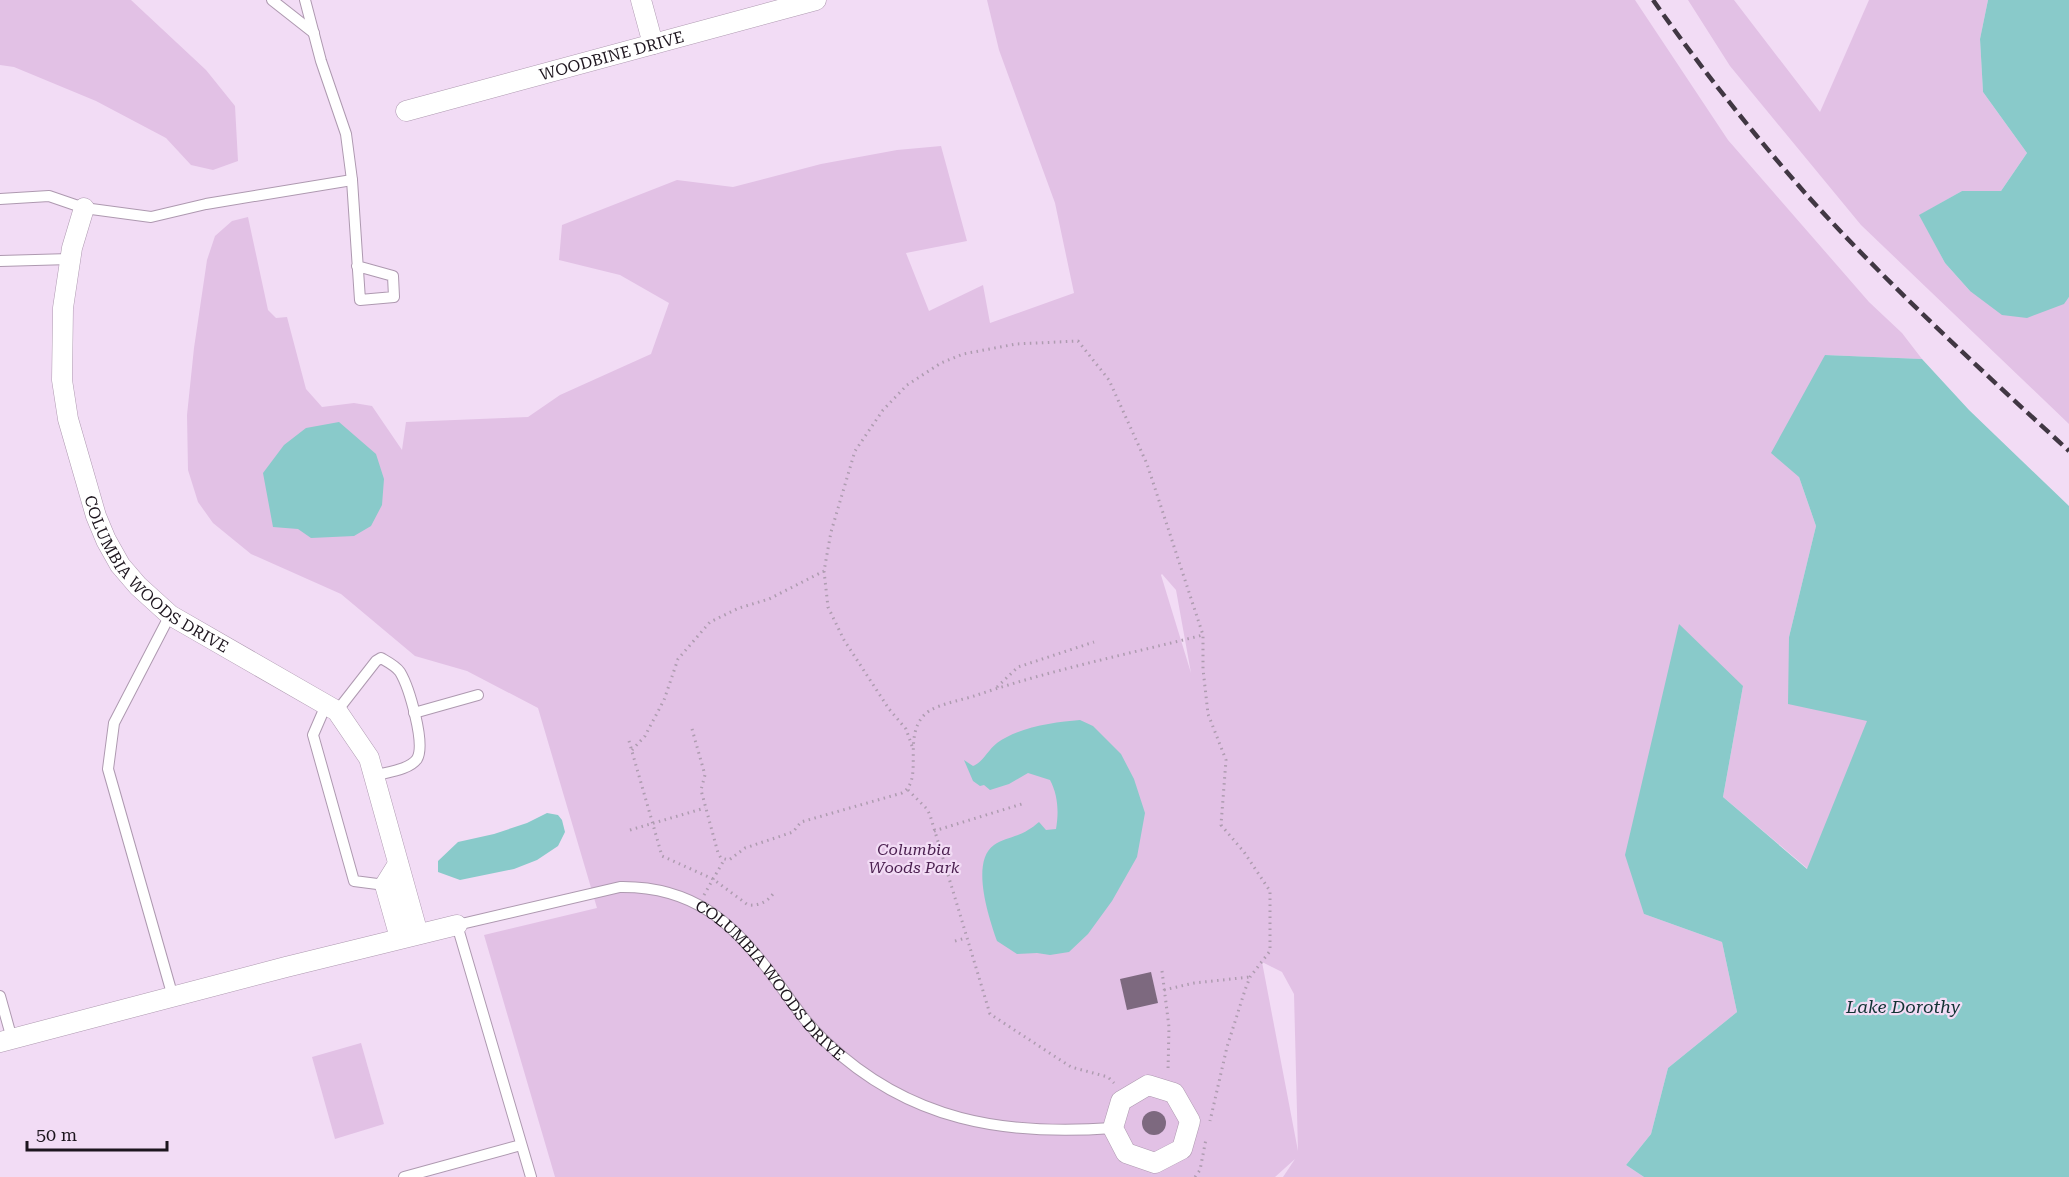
<svg xmlns="http://www.w3.org/2000/svg" width="2069" height="1177" font-family="'Roboto Serif',serif">
  <style>
    .green { fill: #e2c1e5; fill-rule: evenodd }
    .water { fill: #89caca }
    .building { fill: #7d697f }
    .lines { fill: none; stroke-linecap: round; stroke-linejoin: round }
    .service-casing { stroke: #ae99b0; stroke-width: 12 }
    .minor-casing { stroke: #ae99b0; stroke-width: 21 }
    .path { stroke: #ae9cb0; stroke-width: 3; stroke-dasharray: 1.5 4.5; stroke-linecap: butt }
    .service { stroke: #fff; stroke-width: 10 }
    .minor { stroke: #fff; stroke-width: 20 }
    .rail { stroke: #413743; stroke-width: 4.5; stroke-dasharray: 12 6; stroke-linecap: butt }
    .labels { text-anchor: middle; dominant-baseline: central; stroke-width: 4.5; stroke-linejoin: round; paint-order: stroke }
    .street-label { font-size: 16px; fill: #1d151e; stroke: #f2dcf5 }
    .park-label { font-size: 16px; font-style: italic; fill: #4a1f4f; stroke: #f2dcf5 }
    .water-label { font-size: 18px; font-style: italic; fill: #113233; stroke: #f2dcf5 }
  </style>
  <rect width="100%" height="100%" fill="#f2dcf5"/>
  <g class="green">
    <path d="M0,0H131L206,70L235,106L238,161L213,170L191,165L166,138L96,101L14,67L0,65Z"/>
    <path d="M987,0H1635L1728,140L1869,302L1902,333L1922,359L1825,355L1799,477L1816,526L1789,637L1868,721L1808,869L1723,797L1743,686L1644,914L1722,942L1737,1012L1668,1068L1651,1134L1626,1165L1644,1177H1283L1295,1159L1275,1177H555L484,935L597,908L538,708L467,671L415,656L341,594L251,554L213,523L198,502L188,470L187,415L194,348L207,260L215,236L232,221L248,217L268,310L276,318L287,317L306,389L322,407L354,403L372,406L402,450L406,422L528,417L560,395L651,354L669,303L620,275L559,260L562,225L677,180L733,187L821,164L897,150L941,146L967,241L906,253L929,311L983,285L990,323L1074,293L1055,203L999,50ZM1162,574L1176,590L1191,673L1161,575ZM1262,962L1282,972L1294,994L1298,1151Z"/>
    <path d="M1688,0H1734L1820,112L1869,0H1988L1980,39L1983,92L2027,153L2001,191H1962L1920,215L1945,263L1970,291L2063,304L2069,297V424L1861,225L1730,66Z"/>
    <path d="M361,1043L384,1124L335,1139L312,1057Z"/>
  </g>
  <g class="water">
    <path d="M1988,0H2069V297L2064,304L2027,318L2002,315L1970,291L1945,263L1919,215L1962,191H2001L2027,153L1983,92L1980,39Z"/>
    <path d="M1825,355L1922,359L1969,410L2069,506V1177H1644L1626,1165L1651,1134L1668,1068L1737,1012L1722,942L1644,914L1625,855L1679,624L1743,686L1723,797L1807,869L1867,721L1788,704L1789,637L1816,526L1799,477L1771,453Z"/>
    <path d="M339,422L376,454L384,479L382,505L371,526L354,536L311,538L298,529L273,527L263,473L284,445L306,428Z"/>
    <path d="M1080,720L1093,726L1121,754L1134,779L1145,813L1137,857L1112,901L1088,934L1069,952L1050,955L1037,953L1017,954L997,941C989,918 970,862 994,845C1004,838 1018,837 1028,830C1032,828 1035,825 1039,822L1046,830L1056,829C1059,812 1058,795 1050,780L1028,773L1009,784L990,790L984,785L980,786L973,781L964,760L973,766C983,762 988,750 997,743C1019,727 1054,722 1080,720Z"/>
    <path d="M547,813L558,815L562,820L565,832L558,846L537,860L514,869L460,880L438,872V861L458,842L494,834L527,823Z"/>
  </g>
  <g class="building">
    <path d="M1151,972L1158,1003L1127,1010L1120,979Z"/>
    <circle cx="1154" cy="1123" r="12"/>
  </g>
  <g class="lines">
    <defs>
      <g id="service">
        <path d="M272,0L314,33"/>
        <path d="M305,0L321,61L346,134L352,180L360,300L394,297L393,276L357,266"/>
        <path d="M0,199L49,196L84,208L151,217L206,204L352,180"/>
        <path d="M0,261L70,259"/>
        <path d="M170,615L114,723L108,769L173,997"/>
        <path d="M326,705L313,735L354,881L385,885"/>
        <path d="M337,711L376,661L381,658C388,662 396,666 400,672C409,687 426,744 417,759C409,770 387,772 374,776"/>
        <path d="M414,713L478,695"/>
        <path d="M0,996L12,1039"/>
        <path d="M404,1177L521,1145"/>
        <path id="s1" d="M531,1177L457,925L620,887C694,886 734,923 776,980C792,1002 806,1024 827,1043C910,1121 1004,1136 1113,1128"/>
      </g>
      <g id="minor">
        <path d="M641,0L653,44"/>
        <path id="s2" d="M406,111L816,0"/>
        <path id="s3" d="M84,208L72,248L63,308L62,380L68,419L96,516L106,540L120,565L138,586L170,615L337,711L369,758L418,934"/>
        <path d="M398,864L385,885L400,938"/>
        <path d="M0,1042L286,967L457,925"/>
        <path d="M1148,1085L1174,1093L1190,1121L1182,1149L1155,1163L1126,1153L1113,1128L1121,1101Z"/>
      </g>
    </defs>
    <use href="#service" class="service-casing"/>
    <use href="#minor" class="minor-casing"/>
    <g class="path">
      <path d="M997,687L1018,667L1094,642"/>
      <path d="M692,729L705,775L701,790L718,853L721,858L729,860L745,848L793,832L801,822L902,793C926,779 899,732 929,711C942,703 963,700 977,695C1051,670 1128,654 1203,635"/>
      <path d="M629,741L662,856L713,879L748,905C760,906 769,901 775,891"/>
      <path d="M912,746L906,729L889,709L844,640L828,607L824,571L831,532L855,451L883,410L907,385L941,363L963,354L1016,344L1078,341L1109,380L1147,464L1203,635V669L1208,714L1226,760L1221,825L1244,852L1270,891V951L1250,977L1245,990L1227,1047L1210,1121"/>
      <path d="M632,750L645,736L664,700L678,659L710,622L739,608L769,599L824,571"/>
      <path d="M908,790L927,809L930,815L990,1014L1071,1067L1108,1077L1114,1083"/>
      <path d="M630,830L705,808"/>
      <path d="M934,831L1025,803"/>
      <path d="M929,852L940,849"/>
      <path d="M704,895L724,860"/>
      <path d="M955,941L966,938"/>
      <path d="M1162,971L1169,1027L1168,1071"/>
      <path d="M1164,990L1194,983L1250,977"/>
      <path d="M1195,1177L1200,1170L1206,1139"/>
    </g>
    <use href="#service" class="service"/>
    <use href="#minor" class="minor"/>
    <path class="rail" d="M1653,0C1700,67 1751,131 1805,193C1887,284 1979,368 2069,451"/>
  </g>
  <g class="labels">
    <g class="street-label">
      <text stroke="none"><textPath href="#s2" startOffset="213">WOODBINE DRIVE</textPath></text>
      <text stroke="none"><textPath href="#s3" startOffset="400">COLUMBIA WOODS DRIVE</textPath></text>
      <text stroke="none"><textPath href="#s1" startOffset="616">COLUMBIA WOODS DRIVE</textPath></text>
    </g>
    <g class="park-label">
      <text x="914" y="849">Columbia<tspan x="914" dy="18">Woods Park</tspan></text>
    </g>
    <g class="water-label">
      <text x="1903" y="1006">Lake Dorothy</text>
    </g>
  </g>
  <path d="M27 1141v9h140v-9" fill="none" stroke="#1d151e" stroke-width="3"/>
  <text x="36" y="1141" font-size="18" fill="#1d151e" stroke="#f2dcf5" stroke-width="4.5" paint-order="stroke">50 m</text>
</svg>
